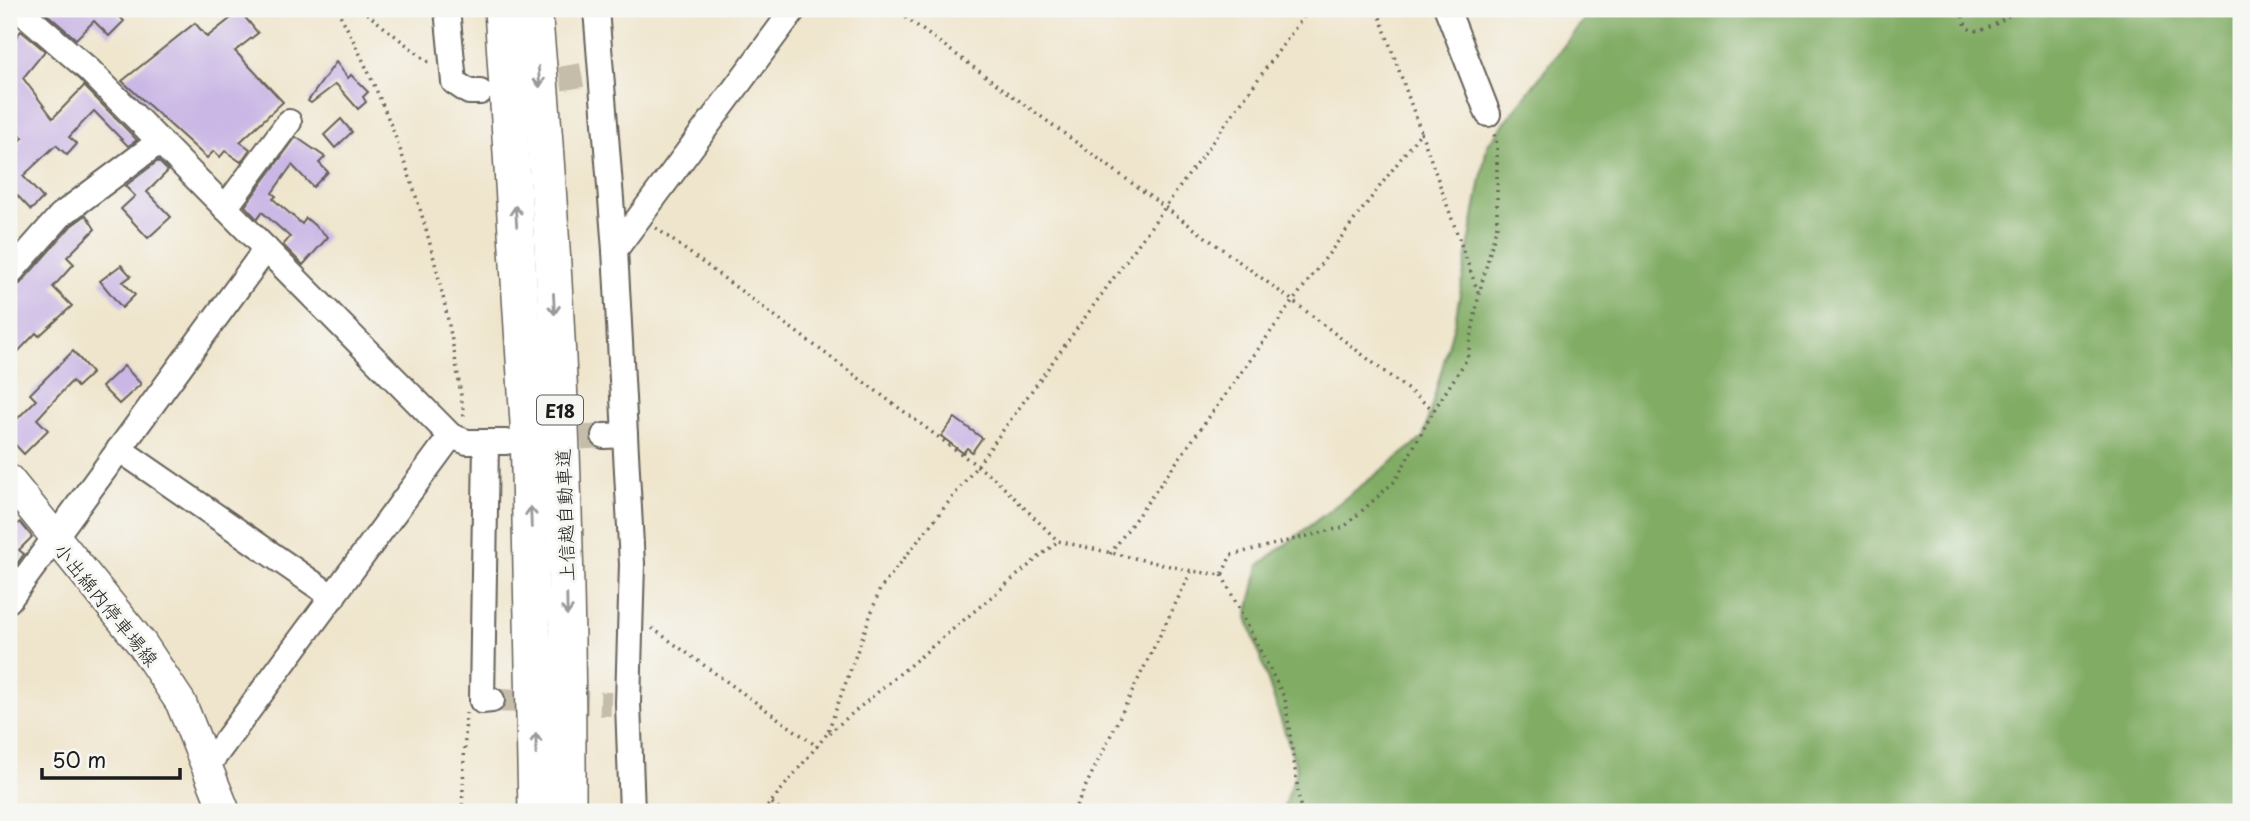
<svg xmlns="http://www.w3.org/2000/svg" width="2250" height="821" font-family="'Playpen Sans','Klee One',sans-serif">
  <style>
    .forest { fill: #80ac64; stroke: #4e6440; stroke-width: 2 }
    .building { fill: #cab7e5 }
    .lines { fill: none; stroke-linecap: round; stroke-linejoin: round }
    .minor-tunnel { stroke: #c5bda9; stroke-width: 24; stroke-dasharray: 24 12; stroke-linecap: butt }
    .minor-casing { stroke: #66625a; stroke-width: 28 }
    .major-casing { stroke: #66625a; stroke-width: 33 }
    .highway-casing { stroke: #66625a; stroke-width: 38 }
    .path { stroke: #66625a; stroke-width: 3.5; stroke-dasharray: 2 5; stroke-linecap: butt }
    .minor { stroke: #fff; stroke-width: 24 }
    .major { stroke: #fff; stroke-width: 30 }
    .highway { stroke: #fff; stroke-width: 35 }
    .oneway { stroke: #999 }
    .labels { text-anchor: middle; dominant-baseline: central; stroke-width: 6; stroke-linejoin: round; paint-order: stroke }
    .shield { fill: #f6f6f2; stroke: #5d5d5c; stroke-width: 2 }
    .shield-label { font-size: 18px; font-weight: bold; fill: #1c1c1c }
    .street-label { font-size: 19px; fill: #1c1c1c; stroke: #f6f6f2 }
  </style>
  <rect width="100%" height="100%" fill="#f6f6f2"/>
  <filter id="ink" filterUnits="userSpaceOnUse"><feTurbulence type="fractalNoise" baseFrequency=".0143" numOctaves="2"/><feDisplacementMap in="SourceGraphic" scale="14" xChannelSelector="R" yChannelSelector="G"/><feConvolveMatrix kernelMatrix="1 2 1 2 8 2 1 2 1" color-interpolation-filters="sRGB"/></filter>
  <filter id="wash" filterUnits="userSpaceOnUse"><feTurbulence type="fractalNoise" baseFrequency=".00686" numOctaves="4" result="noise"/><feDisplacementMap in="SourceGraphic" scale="28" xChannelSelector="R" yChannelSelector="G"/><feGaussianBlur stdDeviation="1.57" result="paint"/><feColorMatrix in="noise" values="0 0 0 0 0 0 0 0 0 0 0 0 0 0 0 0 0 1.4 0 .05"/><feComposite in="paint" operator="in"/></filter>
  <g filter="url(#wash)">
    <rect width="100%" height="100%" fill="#efe5cc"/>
    <path class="forest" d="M1592,9H2241V812H1282L1297,769L1247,617L1259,565L1423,438L1455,321L1487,146Z"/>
    <g id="blocks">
      <g class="building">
        <path d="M41,9H112L124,21L109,36L94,21L76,39Z"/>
        <path d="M240,11L258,33L235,51L283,102L240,142L250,149L241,162L225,151L220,157L214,151L207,158L122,81L195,23L207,37Z"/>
        <path d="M21,31L45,51L23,78L53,118L84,86L137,140L128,146L94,111L69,137L77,144L67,155L56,145L23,176L43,198L31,210L15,193L9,197V151L23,138L9,126V46Z"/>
        <path d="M336,62L348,78L351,75L368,92L363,97L366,102L358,109L336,84L311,103L308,101Z"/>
        <path d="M341,119L352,132L335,148L324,135Z"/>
        <path d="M296,137L325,157L319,163L328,172L313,187L292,165L272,193L276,196L273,199L302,224L306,218L328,237L303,265L283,245L290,237L262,212L257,219L245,206Z"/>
        <path d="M158,161L168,171L147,192L171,217L148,238L121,209L135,196L125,186Z"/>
        <path d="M86,215L95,229L67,257L74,264L53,287L72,306L39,336L36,333L9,361V289L20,284L71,226Z"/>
        <path d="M121,265L131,276L123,282L135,295L122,308L100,281Z"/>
        <path d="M73,351L92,373L77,387L72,381L37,419L48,430L24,454L9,438V427L36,400L30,394Z"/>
        <path d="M124,366L141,384L119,404L102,387Z"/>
        <path d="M955,418L982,438L972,452L967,448L963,453L941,436Z"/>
        <path d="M20,522L32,537L19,550L24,554L9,575V533Z"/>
      </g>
    </g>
  </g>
  <g filter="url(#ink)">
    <use href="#blocks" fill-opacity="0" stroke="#66625a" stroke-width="2"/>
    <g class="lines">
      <g class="minor-tunnel">
        <path d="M525,85L582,75"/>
        <path d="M545,440L604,436"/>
        <path d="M492,700L611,704"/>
      </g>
      <defs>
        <g id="minor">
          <path d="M447,9L454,82L469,92H480"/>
          <path d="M596,9L615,250L632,564L628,703L632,812"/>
          <path d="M1447,9L1488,114"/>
          <path d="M20,10L89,70L451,436L467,442H506"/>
          <path d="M225,208L289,122"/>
          <path d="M615,250L794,9"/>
          <path d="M9,274L61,215L160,141"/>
          <path d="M604,436L625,435"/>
          <path d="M486,443L482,701L492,700"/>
          <path d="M119,449L333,597"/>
          <path d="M9,600L266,249"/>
          <path d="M208,765L451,436"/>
        </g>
        <path id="major" d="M9,480L142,644L181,703L225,812"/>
        <g id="highway">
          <path d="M502,9L528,423L536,812"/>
          <path d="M534,9C558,276 569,544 568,812"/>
        </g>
      </defs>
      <use href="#minor" class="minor-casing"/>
      <use href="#major" class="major-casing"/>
      <use href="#highway" class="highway-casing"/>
      <g class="path">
        <path d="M337,9C406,137 446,275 464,418"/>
        <path d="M361,9L431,64"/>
        <path d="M894,9L1293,301L1434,410"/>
        <path d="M1962,9C1964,51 2000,21 2018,9"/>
        <path d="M1421,132L1478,292"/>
        <path d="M656,228L995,479L1058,541L1192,571L1222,575L1231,555L1344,527L1395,481L1434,410L1467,359L1479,294L1497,225V144L1494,134"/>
        <path d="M1110,554L1293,301L1421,132L1377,9"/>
        <path d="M1222,575L1285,699L1301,812"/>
        <path d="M652,628L818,747"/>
        <path d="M829,733L1058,541"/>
        <path d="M772,803L782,812"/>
        <path d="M462,812L466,713"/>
        <path d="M763,812L827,734L880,589L977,466L1309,9"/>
        <path d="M1073,812L1191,572"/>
      </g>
      <use href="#minor" class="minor"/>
      <use href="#major" class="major"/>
      <use href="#highway" class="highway"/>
    </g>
    <defs><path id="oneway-shaft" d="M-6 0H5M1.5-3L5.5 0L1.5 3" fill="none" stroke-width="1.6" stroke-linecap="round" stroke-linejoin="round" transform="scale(1.75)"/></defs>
    <g class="oneway">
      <use href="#oneway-shaft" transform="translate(539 77) rotate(86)"/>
      <use href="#oneway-shaft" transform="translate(516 216) rotate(-94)"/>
      <use href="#oneway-shaft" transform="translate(554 304) rotate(87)"/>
      <use href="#oneway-shaft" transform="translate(531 517) rotate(-92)"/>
      <use href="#oneway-shaft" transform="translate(567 605) rotate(89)"/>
      <use href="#oneway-shaft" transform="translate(536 744) rotate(-90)"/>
    </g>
  </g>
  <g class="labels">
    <rect class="shield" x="537" y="395.5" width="46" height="29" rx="5"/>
    <g class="shield-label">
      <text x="560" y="410">E18</text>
    </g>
    <g class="street-label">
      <text transform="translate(564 515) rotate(-92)">上信越自動車道</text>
      <text transform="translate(107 604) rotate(51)">小出綿内停車場線</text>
    </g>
  </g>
  <rect width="2250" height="821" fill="none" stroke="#f6f6f2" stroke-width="35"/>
  <path d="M42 768v10h138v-10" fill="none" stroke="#1c1c1c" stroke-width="3.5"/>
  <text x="52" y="768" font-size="21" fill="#1c1c1c" stroke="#f6f6f2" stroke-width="5" paint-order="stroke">50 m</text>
</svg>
